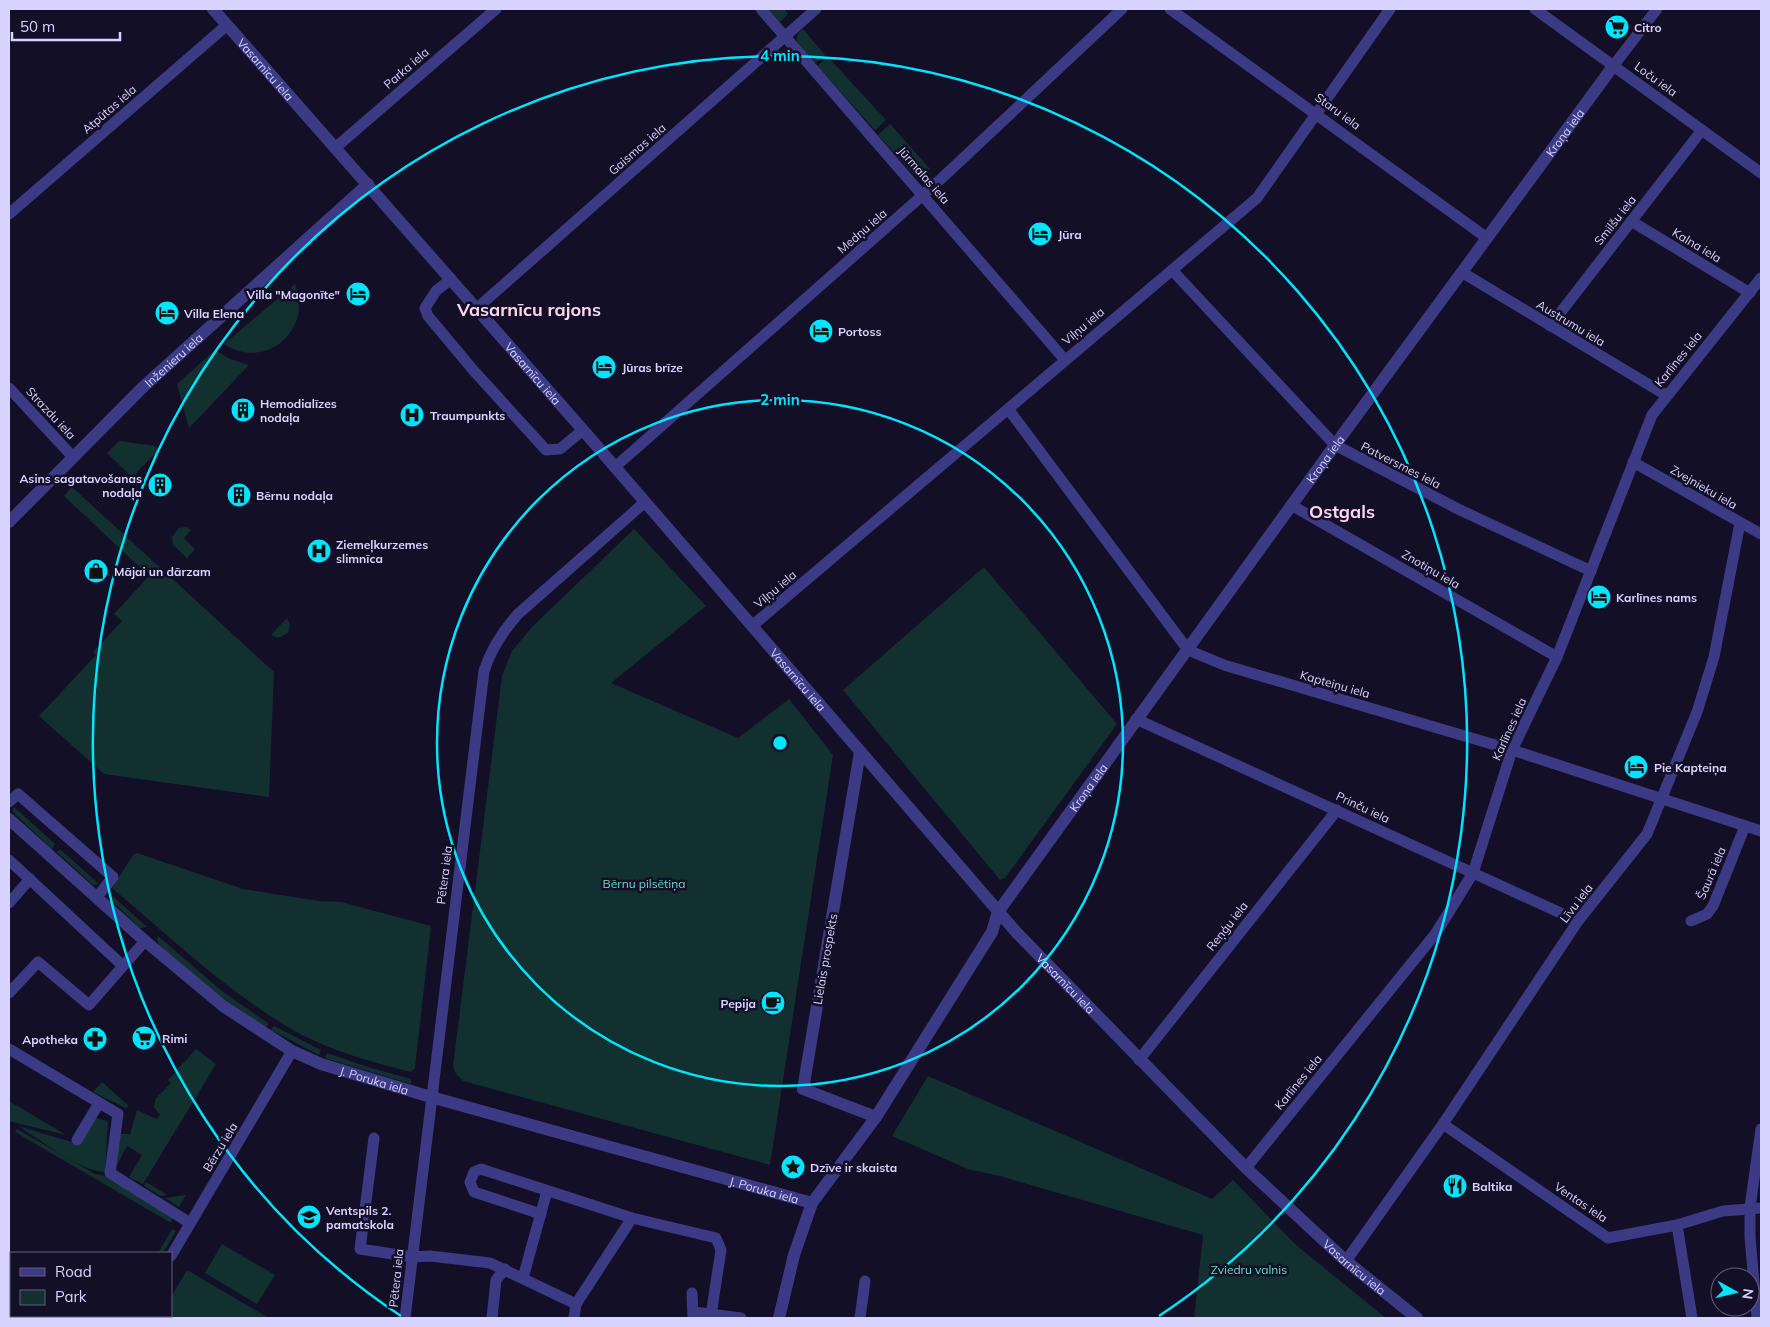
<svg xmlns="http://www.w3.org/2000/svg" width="1770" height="1327" font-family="Mulish,sans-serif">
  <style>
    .green { fill: #12302f }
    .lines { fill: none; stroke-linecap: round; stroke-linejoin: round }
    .minor { stroke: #3d3a85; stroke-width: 11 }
    .tertiary { stroke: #3d3a85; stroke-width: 12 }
    .ring { fill: none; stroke: #00e5ff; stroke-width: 2.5 }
    .labels { text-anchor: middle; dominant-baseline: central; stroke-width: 5; stroke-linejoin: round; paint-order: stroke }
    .poi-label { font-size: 12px; font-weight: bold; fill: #d9d4ff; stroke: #130f26; text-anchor: start }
    .street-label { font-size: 12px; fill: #d9d4ff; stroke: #130f26 }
    .park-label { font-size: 12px; fill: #5fe0c0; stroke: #130f26 }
    .district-label { font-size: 18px; font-weight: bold; fill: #ffd6f0; stroke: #130f26 }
    .centre { fill: #00e5ff; stroke: #130f26; stroke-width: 2.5 }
    .ring-label { font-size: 15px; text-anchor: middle; font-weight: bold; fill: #00e5ff; stroke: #130f26; stroke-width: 5; stroke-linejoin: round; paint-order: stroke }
  </style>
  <rect width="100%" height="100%" fill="#130f26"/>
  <g class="green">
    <path d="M768,9H784L788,14L780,22Z"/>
    <path d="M803,29L825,55L817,62L814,63L796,42L799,32Z"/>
    <path d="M828,57L886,120L875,130L817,66Z"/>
    <path d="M890,124L930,169L918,179L878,135Z"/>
    <path d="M295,284C314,328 266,372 224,344Z"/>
    <path d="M215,350L230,359L249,365L189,428L177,384Z"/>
    <path d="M119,441L156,446L158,451L132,477L107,453Z"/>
    <path d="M72,487L274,672L269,797L104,774L39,716L96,655L93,652L122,621L114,614L149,576L64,496Z"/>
    <path d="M187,527L191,530L184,538L195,549L187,558L173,545L172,537L179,528Z"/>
    <path d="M634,529L706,606L611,683L738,738L789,699L833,755L770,1165L463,1081L456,1074L453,1066L502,676L512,651L532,627Z"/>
    <path d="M984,567L1117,724L1005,878L1000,880L843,690Z"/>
    <path d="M287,618L290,625L288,633L278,638L271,635Z"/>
    <path d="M14,807L55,844L52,849L12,811Z"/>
    <path d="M59,850H61L99,884L93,885L57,852Z"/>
    <path d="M137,853L243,889L319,901L341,902L431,926L415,1068L411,1072C368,1061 324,1049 286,1026C223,988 168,935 112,888L133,855Z"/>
    <path d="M109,893L147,927L140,928L110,899Z"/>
    <path d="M158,936L222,991L268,1023V1025L266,1027C227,1004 193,975 159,945L157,940Z"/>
    <path d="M274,1026L321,1050L319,1055L271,1030Z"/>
    <path d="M196,1049L216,1064L143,1184L129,1177L142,1155L127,1146L117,1165L115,1164L120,1134H130L137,1110L157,1119L160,1115L154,1107L156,1098L171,1083L168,1080Z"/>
    <path d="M327,1053L368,1067L411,1079V1084L325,1058Z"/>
    <path d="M928,1076L1212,1199L1233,1180L1296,1245L1386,1318H1194L1203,1235L1000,1176L968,1169L892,1136Z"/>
    <path d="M102,1082L129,1106L126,1108L93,1092Z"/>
    <path d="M9,1101L66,1135L9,1121Z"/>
    <path d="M96,1118L108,1121L105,1172C79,1171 41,1140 18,1126L78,1144Z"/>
    <path d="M17,1129L95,1174L105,1176L173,1217L171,1223L15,1132Z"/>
    <path d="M146,1182L167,1195L161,1196L144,1186Z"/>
    <path d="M186,1195L179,1207L165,1198Z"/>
    <path d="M172,1229L176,1231L163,1253H158Z"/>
    <path d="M222,1244L275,1275L257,1304L205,1273Z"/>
    <path d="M187,1270L269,1318H158L160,1316H171V1297Z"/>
  </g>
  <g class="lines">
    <g class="minor">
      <path d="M761,9L1065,360"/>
      <path d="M1170,9L1487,238"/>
      <path d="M1535,9L1761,173"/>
      <path d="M1614,65L1657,9"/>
      <path d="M335,148L496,9"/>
      <path d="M9,214L227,25"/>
      <path d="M1631,221L1750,293"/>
      <path d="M1172,270L1335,445L1458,509L1591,571"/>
      <path d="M1463,273L1666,395"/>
      <path d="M451,279L436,291L425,308L428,316L474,371L546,450L560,449L583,430"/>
      <path d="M476,309L816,9"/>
      <path d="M1550,326L1702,130"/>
      <path d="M9,388L73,457"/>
      <path d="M1009,410L1188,650L1224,665L1512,750L1761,831"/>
      <path d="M1633,462L1761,534"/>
      <path d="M615,467L941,179L1122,9"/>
      <path d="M1291,505L1557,657"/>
      <path d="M752,626L1257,198L1390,9"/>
      <path d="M1136,719L1578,921"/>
      <path d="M9,802L18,794L113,877L97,897"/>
      <path d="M9,860L122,965"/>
      <path d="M9,903L30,879"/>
      <path d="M1691,921L1707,914L1713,906L1745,826"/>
      <path d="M9,993L38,962L89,1005L145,941"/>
      <path d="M9,1049L118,1114L110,1173L190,1223"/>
      <path d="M1139,1060L1337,810"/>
      <path d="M1443,1124L1608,1238L1677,1225L1723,1211L1761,1208"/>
      <path d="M374,1138L360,1249L412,1257L430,1256L490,1263L576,1304"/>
      <path d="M77,1140L99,1103"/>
      <path d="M1246,1168L1436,933L1473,873L1512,750L1557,657L1652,415L1761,278"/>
      <path d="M541,1214L474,1192L470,1182L474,1172L481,1169L632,1218L716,1238L721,1250L711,1315"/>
      <path d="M1677,1225L1692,1318"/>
      <path d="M171,1256L292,1051"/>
      <path d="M1346,1261L1443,1124L1578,921L1647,834L1697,712L1714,657L1740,523"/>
      <path d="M523,1278L547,1191"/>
      <path d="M692,1293L693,1318"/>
      <path d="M694,1312L741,1318"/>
      <path d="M135,1318L137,1316"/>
      <path d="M405,1318L484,671C491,649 502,632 518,614L645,502"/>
      <path d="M492,1318L496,1280L505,1269"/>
      <path d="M574,1318L576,1304L632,1218"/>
      <path d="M860,1318L865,1281"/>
      <path d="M1757,1318L1750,1237V1207L1761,1129"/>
    </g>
    <g class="tertiary">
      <path id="s1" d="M213,9L583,430L1017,933L1246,1168L1346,1261L1417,1318"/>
      <path id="s2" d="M9,522L142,388L368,184"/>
      <path d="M860,752L803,1089L876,1117"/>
      <path id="s3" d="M9,819L145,941L223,1006L292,1051L321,1064L431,1097L812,1203"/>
      <path id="s4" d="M779,1318L794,1255L812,1203L876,1117L992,932L998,912L1335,445L1614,65"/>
    </g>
  </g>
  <g class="ring">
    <circle cx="780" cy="743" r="343"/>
    <path d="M401 1316A687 687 0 1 1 1159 1316"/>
  </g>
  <defs>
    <symbol id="supermarket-disc" viewBox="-11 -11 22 22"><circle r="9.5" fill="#00e5ff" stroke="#130f26"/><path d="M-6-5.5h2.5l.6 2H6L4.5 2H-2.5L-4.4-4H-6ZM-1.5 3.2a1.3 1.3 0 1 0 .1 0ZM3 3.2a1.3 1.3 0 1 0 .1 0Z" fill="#111"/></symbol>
    <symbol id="hotel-disc" viewBox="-11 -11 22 22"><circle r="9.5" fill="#00e5ff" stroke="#130f26"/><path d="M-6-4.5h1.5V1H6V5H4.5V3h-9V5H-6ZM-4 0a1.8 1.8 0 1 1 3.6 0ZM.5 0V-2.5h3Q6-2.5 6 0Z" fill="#111"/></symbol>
    <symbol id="building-disc" viewBox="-11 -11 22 22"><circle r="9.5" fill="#00e5ff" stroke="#130f26"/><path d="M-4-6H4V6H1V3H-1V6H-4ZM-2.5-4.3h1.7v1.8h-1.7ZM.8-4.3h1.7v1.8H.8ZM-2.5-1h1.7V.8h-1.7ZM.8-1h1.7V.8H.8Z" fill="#111"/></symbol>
    <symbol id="hospital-disc" viewBox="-11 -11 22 22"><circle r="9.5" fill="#00e5ff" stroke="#130f26"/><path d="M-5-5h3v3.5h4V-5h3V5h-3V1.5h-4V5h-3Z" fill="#111"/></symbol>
    <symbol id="shop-disc" viewBox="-11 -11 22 22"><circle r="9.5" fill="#00e5ff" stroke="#130f26"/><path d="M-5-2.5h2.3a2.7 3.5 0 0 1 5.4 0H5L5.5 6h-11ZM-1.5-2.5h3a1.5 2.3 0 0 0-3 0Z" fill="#111"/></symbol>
    <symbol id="cafe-disc" viewBox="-11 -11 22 22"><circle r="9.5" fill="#00e5ff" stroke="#130f26"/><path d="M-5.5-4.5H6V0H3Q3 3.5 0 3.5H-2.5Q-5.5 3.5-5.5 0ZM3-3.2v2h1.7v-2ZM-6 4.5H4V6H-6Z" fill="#111"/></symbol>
    <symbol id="pharmacy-disc" viewBox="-11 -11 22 22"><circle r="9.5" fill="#00e5ff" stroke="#130f26"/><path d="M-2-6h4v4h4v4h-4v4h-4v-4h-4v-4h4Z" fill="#111"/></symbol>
    <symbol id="sight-disc" viewBox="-11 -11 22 22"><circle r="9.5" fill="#00e5ff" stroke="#130f26"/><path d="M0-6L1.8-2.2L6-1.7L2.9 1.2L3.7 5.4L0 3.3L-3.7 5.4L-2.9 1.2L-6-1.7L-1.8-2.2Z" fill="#111"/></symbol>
    <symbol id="restaurant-disc" viewBox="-11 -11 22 22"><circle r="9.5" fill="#00e5ff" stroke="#130f26"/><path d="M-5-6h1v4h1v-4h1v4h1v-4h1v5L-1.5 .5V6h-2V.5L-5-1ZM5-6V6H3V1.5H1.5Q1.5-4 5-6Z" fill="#111"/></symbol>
    <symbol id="school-disc" viewBox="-11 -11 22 22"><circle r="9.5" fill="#00e5ff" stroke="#130f26"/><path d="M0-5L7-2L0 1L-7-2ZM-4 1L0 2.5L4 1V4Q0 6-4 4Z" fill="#111"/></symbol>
  </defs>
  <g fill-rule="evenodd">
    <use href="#supermarket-disc" x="1603" y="13" width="28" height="28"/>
    <use href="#hotel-disc" x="1026" y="220" width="28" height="28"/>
    <use href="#hotel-disc" x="344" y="280" width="28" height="28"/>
    <use href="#hotel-disc" x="153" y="299" width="28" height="28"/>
    <use href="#hotel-disc" x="807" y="317" width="28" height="28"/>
    <use href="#hotel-disc" x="590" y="353" width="28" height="28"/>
    <use href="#building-disc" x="229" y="396" width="28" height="28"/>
    <use href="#hospital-disc" x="398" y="401" width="28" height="28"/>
    <use href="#building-disc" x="146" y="471" width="28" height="28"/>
    <use href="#building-disc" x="225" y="481" width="28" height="28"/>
    <use href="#hospital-disc" x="305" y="537" width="28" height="28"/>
    <use href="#shop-disc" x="82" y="557" width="28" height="28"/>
    <use href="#hotel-disc" x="1585" y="583" width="28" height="28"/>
    <use href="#hotel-disc" x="1622" y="753" width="28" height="28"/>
    <use href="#cafe-disc" x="759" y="989" width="28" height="28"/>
    <use href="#supermarket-disc" x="130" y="1024" width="28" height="28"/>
    <use href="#pharmacy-disc" x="81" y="1025" width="28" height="28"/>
    <use href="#sight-disc" x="779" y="1153" width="28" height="28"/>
    <use href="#restaurant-disc" x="1441" y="1172" width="28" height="28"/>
    <use href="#school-disc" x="295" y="1203" width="28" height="28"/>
  </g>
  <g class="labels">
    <g class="poi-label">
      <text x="1634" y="27">Citro</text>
      <text x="1058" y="234">Jūra</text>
      <text x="340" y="294" text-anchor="end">Villa "Magonīte"</text>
      <text x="184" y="313">Villa Elena</text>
      <text x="838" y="331">Portoss</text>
      <text x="622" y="367">Jūras brīze</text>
      <text x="260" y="403">Hemodialīzes<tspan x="260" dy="14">nodaļa</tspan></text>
      <text x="430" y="415">Traumpunkts</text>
      <text x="142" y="478" text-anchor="end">Asins sagatavošanas<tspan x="142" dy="14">nodaļa</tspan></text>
      <text x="256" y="495">Bērnu nodaļa</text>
      <text x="336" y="544">Ziemeļkurzemes<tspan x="336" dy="14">slimnīca</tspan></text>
      <text x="114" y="571">Mājai un dārzam</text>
      <text x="1616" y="597">Karlīnes nams</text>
      <text x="1654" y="767">Pie Kapteiņa</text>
      <text x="756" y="1003" text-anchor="end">Pepija</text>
      <text x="162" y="1038">Rimi</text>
      <text x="78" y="1039" text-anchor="end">Apotheka</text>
      <text x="810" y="1167">Dzīve ir skaista</text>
      <text x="1472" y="1186">Baltika</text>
      <text x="326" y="1210">Ventspils 2.<tspan x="326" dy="14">pamatskola</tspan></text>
    </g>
    <g class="street-label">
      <text transform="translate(406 68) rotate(-41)">Parka iela</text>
      <text stroke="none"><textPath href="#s1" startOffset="80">Vasarnīcu iela</textPath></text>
      <text transform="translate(1656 79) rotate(36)">Loču iela</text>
      <text transform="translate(109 109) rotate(-41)">Atpūtas iela</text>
      <text transform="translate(1338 111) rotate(36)">Staru iela</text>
      <text stroke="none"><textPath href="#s4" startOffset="1430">Kroņa iela</textPath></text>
      <text transform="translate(637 149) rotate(-41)">Gaismas iela</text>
      <text transform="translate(924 175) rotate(49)">Jūrmalas iela</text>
      <text transform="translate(1615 220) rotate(-52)">Smilšu iela</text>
      <text transform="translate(862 231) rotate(-41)">Medņu iela</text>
      <text transform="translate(1697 245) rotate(31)">Kalna iela</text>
      <text transform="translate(1571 323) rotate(31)">Austrumu iela</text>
      <text transform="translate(1083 326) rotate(-40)">Viļņu iela</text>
      <text transform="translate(1678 359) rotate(-51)">Karlīnes iela</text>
      <text stroke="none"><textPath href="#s2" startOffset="231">Inženieru iela</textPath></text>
      <text stroke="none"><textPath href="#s1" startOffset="485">Vasarnīcu iela</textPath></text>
      <text transform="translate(51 413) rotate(47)">Strazdu iela</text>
      <text stroke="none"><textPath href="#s4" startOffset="1025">Kroņa iela</textPath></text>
      <text transform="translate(1401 465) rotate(27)">Patversmes iela</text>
      <text transform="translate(1704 487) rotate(30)">Zvejnieku iela</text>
      <text transform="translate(1431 569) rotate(30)">Znotiņu iela</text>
      <text transform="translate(775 589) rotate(-40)">Viļņu iela</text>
      <text stroke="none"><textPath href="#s1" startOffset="890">Vasarnīcu iela</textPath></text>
      <text transform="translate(1335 684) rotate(16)">Kapteiņu iela</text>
      <text transform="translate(1509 729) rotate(-66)">Karlīnes iela</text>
      <text stroke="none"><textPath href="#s4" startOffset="620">Kroņa iela</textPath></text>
      <text transform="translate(1363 807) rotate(25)">Prinču iela</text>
      <text transform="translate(1711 873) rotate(-67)">Šaurā iela</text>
      <text transform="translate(444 875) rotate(-83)">Pētera iela</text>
      <text transform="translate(1576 903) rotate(-53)">Līvu iela</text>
      <text transform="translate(1227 926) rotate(-52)">Reņģu iela</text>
      <text transform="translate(825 959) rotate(-80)">Lielais prospekts</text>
      <text stroke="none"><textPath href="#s1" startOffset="1295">Vasarnīcu iela</textPath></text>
      <text stroke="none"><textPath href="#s3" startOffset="454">J. Poruka iela</textPath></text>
      <text transform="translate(1298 1082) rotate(-51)">Karlīnes iela</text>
      <text transform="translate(220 1147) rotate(-59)">Bērzu iela</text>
      <text stroke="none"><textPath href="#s3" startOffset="859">J. Poruka iela</textPath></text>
      <text transform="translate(1581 1202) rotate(34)">Ventas iela</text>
      <text stroke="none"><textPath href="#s1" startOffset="1700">Vasarnīcu iela</textPath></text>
      <text transform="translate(396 1278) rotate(-84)">Pētera iela</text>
    </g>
    <g class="park-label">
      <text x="644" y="883">Bērnu pilsētiņa</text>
      <text x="1249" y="1269">Zviedru valnis</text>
    </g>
    <g class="district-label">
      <text x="529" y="309">Vasarnīcu rajons</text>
      <text x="1342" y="511">Ostgals</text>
    </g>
  </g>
  <circle cx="780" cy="743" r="8" class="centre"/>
  <g class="ring-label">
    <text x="780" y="61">4 min</text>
    <text x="780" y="405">2 min</text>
  </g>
  <rect width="1770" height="1327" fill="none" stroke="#d9d4ff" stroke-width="20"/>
  <rect x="10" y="1252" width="162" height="65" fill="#130f26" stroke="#625e7d"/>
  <rect x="20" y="1268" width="25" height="8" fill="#3d3a85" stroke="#625e7d"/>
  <text x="55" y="1277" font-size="15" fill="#d9d4ff">Road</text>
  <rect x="20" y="1290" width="25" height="15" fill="#12302f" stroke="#625e7d"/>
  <text x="55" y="1302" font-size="15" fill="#d9d4ff">Park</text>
  <g transform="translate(1735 1292) rotate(98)"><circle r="24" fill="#130f26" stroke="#625e7d"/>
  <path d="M0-4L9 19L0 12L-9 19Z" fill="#00e5ff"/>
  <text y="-8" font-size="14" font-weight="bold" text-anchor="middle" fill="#d9d4ff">N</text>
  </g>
  <path d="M12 32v8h108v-8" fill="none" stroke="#d9d4ff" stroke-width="2.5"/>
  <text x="20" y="32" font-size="15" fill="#d9d4ff" stroke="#130f26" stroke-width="4" paint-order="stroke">50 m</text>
</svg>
